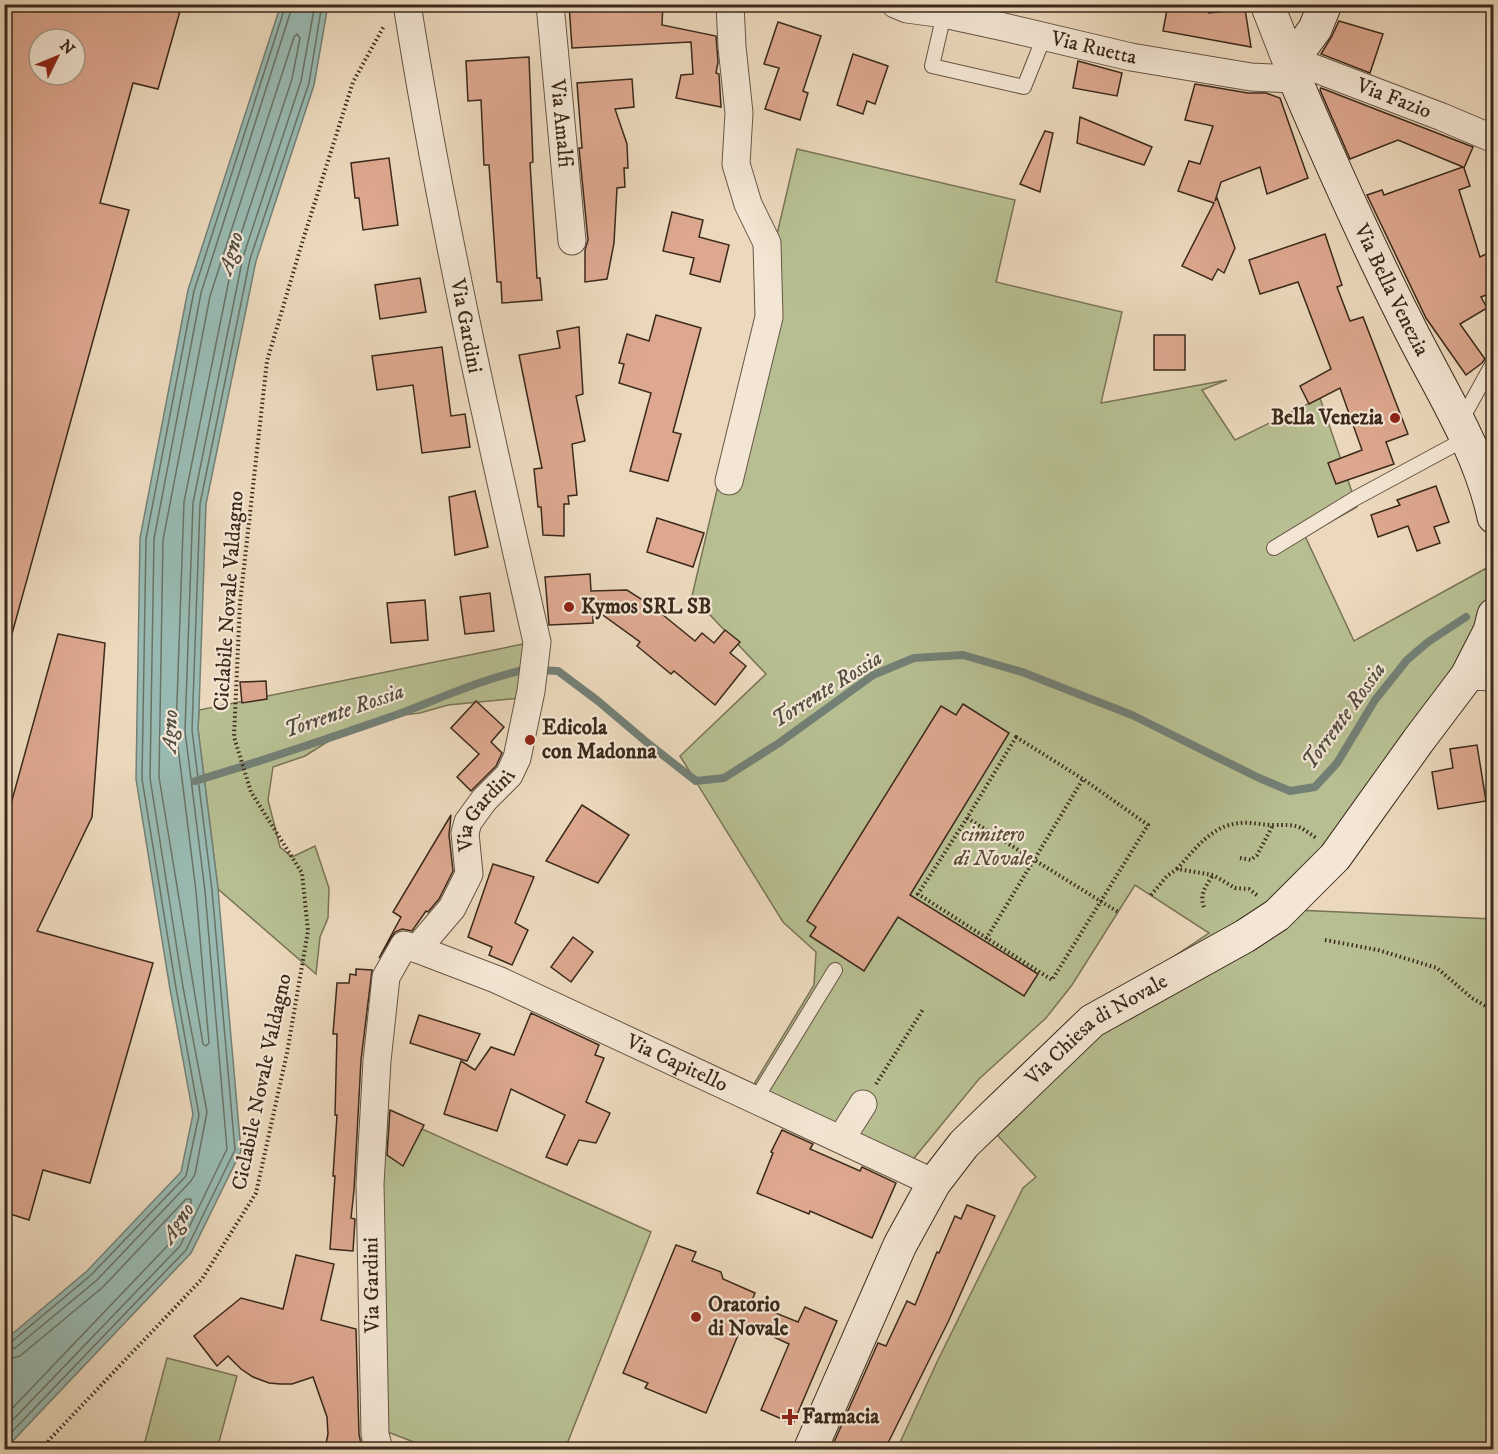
<svg xmlns="http://www.w3.org/2000/svg" width="1498" height="1454" font-family="'IM FELL DW Pica',serif">
  <style>
    .green { fill: #b7bf92; stroke: #797456; stroke-width: 1.5 }
    .water { fill: #99bab2; stroke: #738076; stroke-width: 1.5 }
    .lines { fill: none; stroke-linecap: round; stroke-linejoin: round }
    .shore { stroke: #6a7266; stroke-width: 1.5 }
    .stream { stroke: #738076; stroke-width: 8 }
    .building { fill: #dda88f; stroke: #3b291b; stroke-width: 1.5; fill-rule: evenodd }
    .service-casing { stroke: #675544; stroke-width: 16 }
    .minor-casing { stroke: #675544; stroke-width: 29 }
    .tertiary-casing { stroke: #675544; stroke-width: 35 }
    .secondary-casing { stroke: #3b291b; stroke-width: 35 }
    .path { stroke: #3b291b; stroke-width: 4; stroke-dasharray: 1.5 3; stroke-linecap: butt }
    .service { stroke: #f3e6d4; stroke-width: 14 }
    .minor { stroke: #f3e6d4; stroke-width: 27 }
    .tertiary { stroke: #f3e6d4; stroke-width: 33 }
    .secondary { stroke: #f3e6d4; stroke-width: 33 }
    .poi-dot { fill: #8f2418; stroke: #f3e6d4; stroke-width: 2 }
    .labels { text-anchor: middle; dominant-baseline: central; stroke-width: 4.5; stroke-linejoin: round; paint-order: stroke }
    .street-label { font-size: 21px; fill: #3b291b; stroke: #f3e6d4 }
    .poi-label { font-size: 21px; font-weight: bold; fill: #3b291b; stroke: #f3e6d4; text-anchor: start }
    .park-label { font-size: 21px; font-style: italic; fill: #5a4e39; stroke: #f3e6d4 }
    .water-label { font-size: 22px; font-style: italic; fill: #524d41; stroke: #f3e6d4 }
  </style>
  <rect width="100%" height="100%" fill="#ecd9bd"/>
  <filter id="stains"><feTurbulence type="fractalNoise" baseFrequency=".00333" numOctaves="4"/><feColorMatrix values="0 0 0 0 .2 0 0 0 0 .09 0 0 0 0 .02 0 0 0 .5 -.17"/></filter>
  <radialGradient id="worn" r=".72"><stop offset=".6" stop-color="#630" stop-opacity="0"/><stop offset="1" stop-color="#630" stop-opacity=".3"/></radialGradient>
  <g class="green">
    <path d="M797,149L1015,200L996,282L1122,312L1101,403L1227,380L1202,390L1235,440L1320,398L1357,507L1305,536L1354,641L1492,565L1479,639L1275,909L1493,919V1449H897L937,1362L1023,1188L1036,1177L976,1112L1066,1024L1152,971L1209,933L1135,885L1072,985L1046,1018L979,1079L910,1163L754,1084L814,985L816,952L783,922L680,756L766,674L692,596Z"/>
    <path d="M538,641L531,697L448,705L420,713L394,716L371,724L351,727L305,756L273,767L268,800L280,847L292,857L315,846L329,888L328,918L320,937L316,974L218,889L198,729L199,710Z"/>
    <path d="M380,1110L651,1232L565,1449H432L372,1426Z"/>
    <path d="M167,1358L237,1376L217,1449H143Z"/>
  </g>
  <path class="water" d="M281,4L328,5L314,85L256,261L206,504L199,710L198,729L218,889L241,1151L191,1253L5,1449V1340L87,1271L181,1172L193,1114L170,989L136,779L140,538L188,290Z"/>
  <g class="lines">
    <g class="shore">
      <path d="M297,34L300,38L292,79L234,255L184,502L176,731L196,891L209,1043L206,1046L203,1044L159,777L163,540L210,296L294,37Z"/>
      <path d="M4,1344L11,1342L91,1275L186,1176L199,1115L176,988L142,779L146,539L194,291L286,4"/>
      <path d="M4,1351L15,1348L97,1280L191,1181L195,1174L207,1112L183,987L150,778L154,539L201,293L293,4"/>
      <path d="M4,1360L20,1356L103,1287L186,1199H191V1203L172,1241L4,1417"/>
      <path d="M4,1429L180,1246L227,1149L205,891L185,731L193,503L243,257L301,81L315,4"/>
      <path d="M4,1440L186,1250L235,1150L212,890L192,730L200,504L250,259L309,83L322,4"/>
    </g>
    <g class="stream">
      <path d="M540,670L558,671L598,701L650,745L696,781L724,778L779,743L873,675L914,658L963,655L1022,672L1132,715L1259,778L1290,791L1315,787L1337,763L1375,700L1407,660L1428,642L1466,617"/>
      <path d="M195,781C262,761 327,739 393,716C437,700 481,679 528,669"/>
    </g>
  </g>
  <g class="building">
    <path d="M4,4H182L158,89L133,83L100,203L129,210L10,641L4,640ZM39,39H75V75H39Z"/>
    <path d="M569,4H663L662,25L716,36L718,62L716,73L719,74L721,107L676,98L681,75L693,74L691,42L572,48Z"/>
    <path d="M1168,4H1210L1209,13L1245,9L1251,47L1163,31Z"/>
    <path d="M1339,21L1383,34L1370,73L1321,54L1332,36Z"/>
    <path d="M778,22L821,36L803,91L808,93L800,120L765,109L779,68L764,64Z"/>
    <path d="M853,54L888,66L875,104L867,101L863,114L837,105Z"/>
    <path d="M529,57L533,162L530,163L537,278H540L542,300L502,303L501,282H497L489,165H484L481,100L468,101L466,61Z"/>
    <path d="M1078,61L1122,73L1117,96L1073,88Z"/>
    <path d="M632,79L634,107L615,109L627,144L628,168H624L625,187L617,188L614,243L607,279L585,282V250L588,240L579,148H582L577,83Z"/>
    <path d="M1195,84L1248,93H1266L1280,98L1308,178L1267,194L1260,167L1221,182L1215,201L1217,198L1235,248L1224,273L1218,269L1212,280L1182,266L1214,203L1178,191L1189,161L1200,164L1213,126L1185,120Z"/>
    <path d="M1321,88L1473,147L1464,168L1470,186L1459,190L1480,257L1488,253L1494,264V292L1481,297L1487,308L1460,324L1485,359L1482,363L1466,375L1426,318L1367,195L1382,190L1384,195L1463,167L1398,140L1350,159L1320,90Z"/>
    <path d="M1080,117L1152,147L1144,165L1077,143Z"/>
    <path d="M1045,131L1053,133L1040,192L1020,184Z"/>
    <path d="M389,158L398,225L363,230L359,198H355L351,163Z"/>
    <path d="M672,212L703,220L699,237L729,245L720,282L690,274L694,258L663,251Z"/>
    <path d="M1325,234L1342,285L1337,287L1350,321L1363,317L1408,434L1386,442L1394,464L1336,484L1328,463L1362,450L1340,388L1309,404L1300,386L1331,369L1298,282L1260,294L1249,260Z"/>
    <path d="M420,278L426,312L380,319L375,285Z"/>
    <path d="M656,315L701,328L673,432L681,434L668,481L630,471L651,393L619,383L624,364L619,363L627,334L649,341Z"/>
    <path d="M579,327L583,394L576,396L585,441L572,444L577,495L568,496L569,504H564V536L543,535L541,507H538L534,469L542,468L519,355L560,348L557,331Z"/>
    <rect x="1154" y="335" width="31" height="35"/>
    <path d="M442,347L451,416L465,414L470,447L422,453L413,385L377,390L372,356Z"/>
    <path d="M1436,486L1449,522L1434,527L1440,543L1417,551L1408,526L1378,537L1371,515L1400,505L1397,500Z"/>
    <path d="M475,491L488,547L455,555L449,497Z"/>
    <path d="M657,518L704,533L693,567L647,552Z"/>
    <path d="M590,574L591,591L627,590L652,606L695,641L702,633L714,643L725,630L740,642L730,653L746,666L715,705L674,671L671,674L637,646L640,642L593,608V623L549,625L545,577Z"/>
    <path d="M490,593L494,631L465,634L460,597Z"/>
    <path d="M425,600L428,640L391,643L387,603Z"/>
    <path d="M58,634L105,643L92,817L37,931L153,963L90,1183L43,1170L29,1220L4,1212V829Z"/>
    <path d="M266,681L267,699L242,703L240,682Z"/>
    <path d="M476,701L504,727L491,742L502,753L496,766L471,791L457,777L479,754L451,728Z"/>
    <path d="M963,704L1009,733L910,895L1038,974L1024,996L898,917L864,971L810,936L816,927L807,921L941,706L956,715Z"/>
    <path d="M1477,745L1486,801L1438,809L1432,772L1453,768L1450,749Z"/>
    <path d="M582,805L629,835L598,883L546,861Z"/>
    <path d="M451,815L449,835L453,871L439,899L428,912L426,911L412,931L402,929L395,932L379,958L401,917L393,912Z"/>
    <path d="M493,864L534,877L515,923L528,930L512,965L489,955L492,947L468,937Z"/>
    <path d="M573,937L593,952L571,982L551,967Z"/>
    <path d="M356,969L372,970L361,1060L354,1190L351,1218L355,1219L353,1251L330,1249L335,1176H333L337,1115H335L337,1034H333L337,983H349L350,974L356,975Z"/>
    <path d="M531,1013L599,1045L595,1055L604,1058L586,1102L610,1113L596,1143L579,1140L567,1165L546,1157L565,1115L511,1089L497,1131L444,1114L461,1061L475,1070L491,1047L514,1055Z"/>
    <path d="M419,1015L480,1034L467,1061L410,1043Z"/>
    <path d="M390,1110L424,1125L403,1166L387,1155Z"/>
    <path d="M782,1130L813,1144L810,1149L860,1171L862,1167L896,1183L872,1238L810,1211L809,1214L757,1193L773,1153L771,1152Z"/>
    <path d="M967,1205L995,1216L949,1320L885,1449H831L878,1343L886,1346L907,1301L915,1305L937,1252L939,1253L955,1216L961,1219Z"/>
    <path d="M676,1245L696,1252L692,1261L721,1272L723,1279L755,1293L751,1303L798,1322L805,1307L837,1321L793,1424L761,1410L789,1344L743,1323L706,1413L645,1388L648,1383L623,1373Z"/>
    <path d="M296,1255L334,1264L321,1320L356,1329L359,1434L362,1449H325L328,1434L327,1417L313,1377L292,1384H280L269,1383L253,1377L241,1369L228,1356L217,1366L194,1336L241,1298L283,1309Z"/>
  </g>
  <g class="lines">
    <defs>
      <g id="service">
        <path d="M944,14L932,66L1024,87L1044,37"/>
        <path d="M1461,421L1494,361"/>
        <path d="M1274,548L1354,499L1467,438"/>
        <path d="M756,1099L835,970"/>
      </g>
      <g id="minor">
        <path id="s1" d="M550,4L572,241"/>
        <path id="s2" d="M895,4L907,9L944,14L1004,27L1131,57L1251,77L1295,79"/>
        <path id="s3" d="M1295,56L1311,67L1442,117L1494,139"/>
        <path d="M729,481L769,317L767,243L748,204L736,164L739,113L732,47L730,4"/>
        <path d="M1467,676L1494,677"/>
        <path id="s4" d="M417,949L498,980L934,1183"/>
        <path d="M841,1139L863,1104"/>
        <path id="s5" d="M379,1450L375,1434L370,1184L377,1061L386,977L404,945L417,949L452,908L469,874L465,833L468,822L484,800L509,775L517,758L531,691L537,642C489,431 441,219 407,4"/>
      </g>
      <path id="tertiary" d="M1267,4L1290,63"/>
      <g id="secondary">
        <path id="s6" d="M1325,4L1315,29L1290,63L1295,79C1330,161 1366,242 1407,323C1438,386 1479,447 1494,517"/>
        <path id="s7" d="M810,1450L900,1245L934,1183L964,1144L1092,1021L1245,936L1277,915L1335,857L1418,741L1467,676L1490,631L1494,615"/>
      </g>
    </defs>
    <use href="#service" class="service-casing"/>
    <use href="#minor" class="minor-casing"/>
    <use href="#tertiary" class="tertiary-casing"/>
    <use href="#secondary" class="secondary-casing"/>
    <g class="path">
      <path d="M1016,737L1083,779L1148,825L1052,980L918,894L967,818Z"/>
      <path d="M967,818L1118,912"/>
      <path d="M1240,858L1251,860L1257,855L1273,825"/>
      <path d="M1177,869C1195,849 1212,825 1240,823C1251,822 1262,825 1273,825C1297,825 1297,824 1316,838"/>
      <path d="M1151,895L1167,876L1177,869L1213,875L1235,888L1249,889L1258,896"/>
      <path d="M1204,907C1199,894 1206,886 1213,875"/>
      <path d="M986,939L1083,779"/>
      <path d="M1325,940L1378,950L1437,968L1472,998L1494,1011"/>
      <path d="M876,1084L924,1008"/>
      <path d="M45,1450L49,1440L202,1279L256,1193L287,1053L308,931L302,873L251,792L234,737L240,603L267,361L302,243L353,82L384,26"/>
    </g>
    <use href="#service" class="service"/>
    <use href="#minor" class="minor"/>
    <use href="#tertiary" class="tertiary"/>
    <use href="#secondary" class="secondary"/>
  </g>
  <g class="poi-dot">
    <circle cx="1395" cy="418" r="6"/>
    <circle cx="569" cy="607" r="6"/>
    <circle cx="530" cy="740" r="6"/>
    <circle cx="696" cy="1317" r="6"/>
    <path d="M787 1408h6v6h6v6h-6v6h-6v-6h-6v-6h6z"/>
  </g>
  <g class="labels">
    <g class="street-label">
      <text stroke="none"><textPath href="#s2" startOffset="204">Via Ruetta</textPath></text>
      <text stroke="none"><textPath href="#s3" startOffset="108">Via Fazio</textPath></text>
      <text stroke="none"><textPath href="#s1" startOffset="120">Via Amalfi</textPath></text>
      <text stroke="none"><textPath href="#s6" startOffset="318">Via Bella Venezia</textPath></text>
      <text transform="translate(466 326) rotate(79)">Via Gardini</text>
      <text transform="translate(229 601) rotate(-86)">Ciclabile Novale Valdagno</text>
      <text stroke="none"><textPath href="#s5" startOffset="687">Via Gardini</textPath></text>
      <text stroke="none"><textPath href="#s7" startOffset="520">Via Chiesa di Novale</textPath></text>
      <text stroke="none"><textPath href="#s4" startOffset="284">Via Capitello</textPath></text>
      <text transform="translate(262 1082) rotate(-78)">Ciclabile Novale Valdagno</text>
      <text transform="translate(372 1285) rotate(-91)">Via Gardini</text>
    </g>
    <g class="poi-label">
      <text x="1383" y="418" text-anchor="end">Bella Venezia</text>
      <text x="581" y="607">Kymos SRL SB</text>
      <text x="542" y="728">Edicola<tspan x="542" dy="24">con Madonna</tspan></text>
      <text x="708" y="1305">Oratorio<tspan x="708" dy="24">di Novale</tspan></text>
      <text x="802" y="1417">Farmacia</text>
    </g>
    <g class="park-label">
      <text x="993" y="835">cimitero<tspan x="993" dy="24">di Novale</tspan></text>
    </g>
    <g class="water-label">
      <text transform="translate(231 253) rotate(-73)">Agno</text>
      <text transform="translate(827 689) rotate(-32)">Torrente Rossia</text>
      <text transform="translate(344 711) rotate(-19)">Torrente Rossia</text>
      <text transform="translate(1344 716) rotate(-54)">Torrente Rossia</text>
      <text transform="translate(170 731) rotate(-88)">Agno</text>
      <text transform="translate(178 1223) rotate(-57)">Agno</text>
    </g>
  </g>
  <rect width="1498" height="1454" fill="none" stroke="#ecd9bd" stroke-width="24"/>
  <rect x="6" y="6" width="1486" height="1442" fill="none" stroke="#3b291b" stroke-width="3"/>
  <rect x="12" y="12" width="1474" height="1430" fill="none" stroke="#3b291b" stroke-width="1.5"/>
  <g transform="translate(57 57) rotate(47)"><circle r="28" fill="#f3e6d4" stroke="#a99a8a" stroke-width="1.5"/>
  <path d="M0-4.5L10 22L0 15L-10 22Z" fill="#8f2418"/>
  <text y="-9" font-size="16" font-weight="bold" text-anchor="middle" fill="#3b291b">N</text>
  </g>
  <rect width="100%" height="100%" filter="url(#stains)"/>
  <rect width="100%" height="100%" fill="url(#worn)"/>
</svg>
